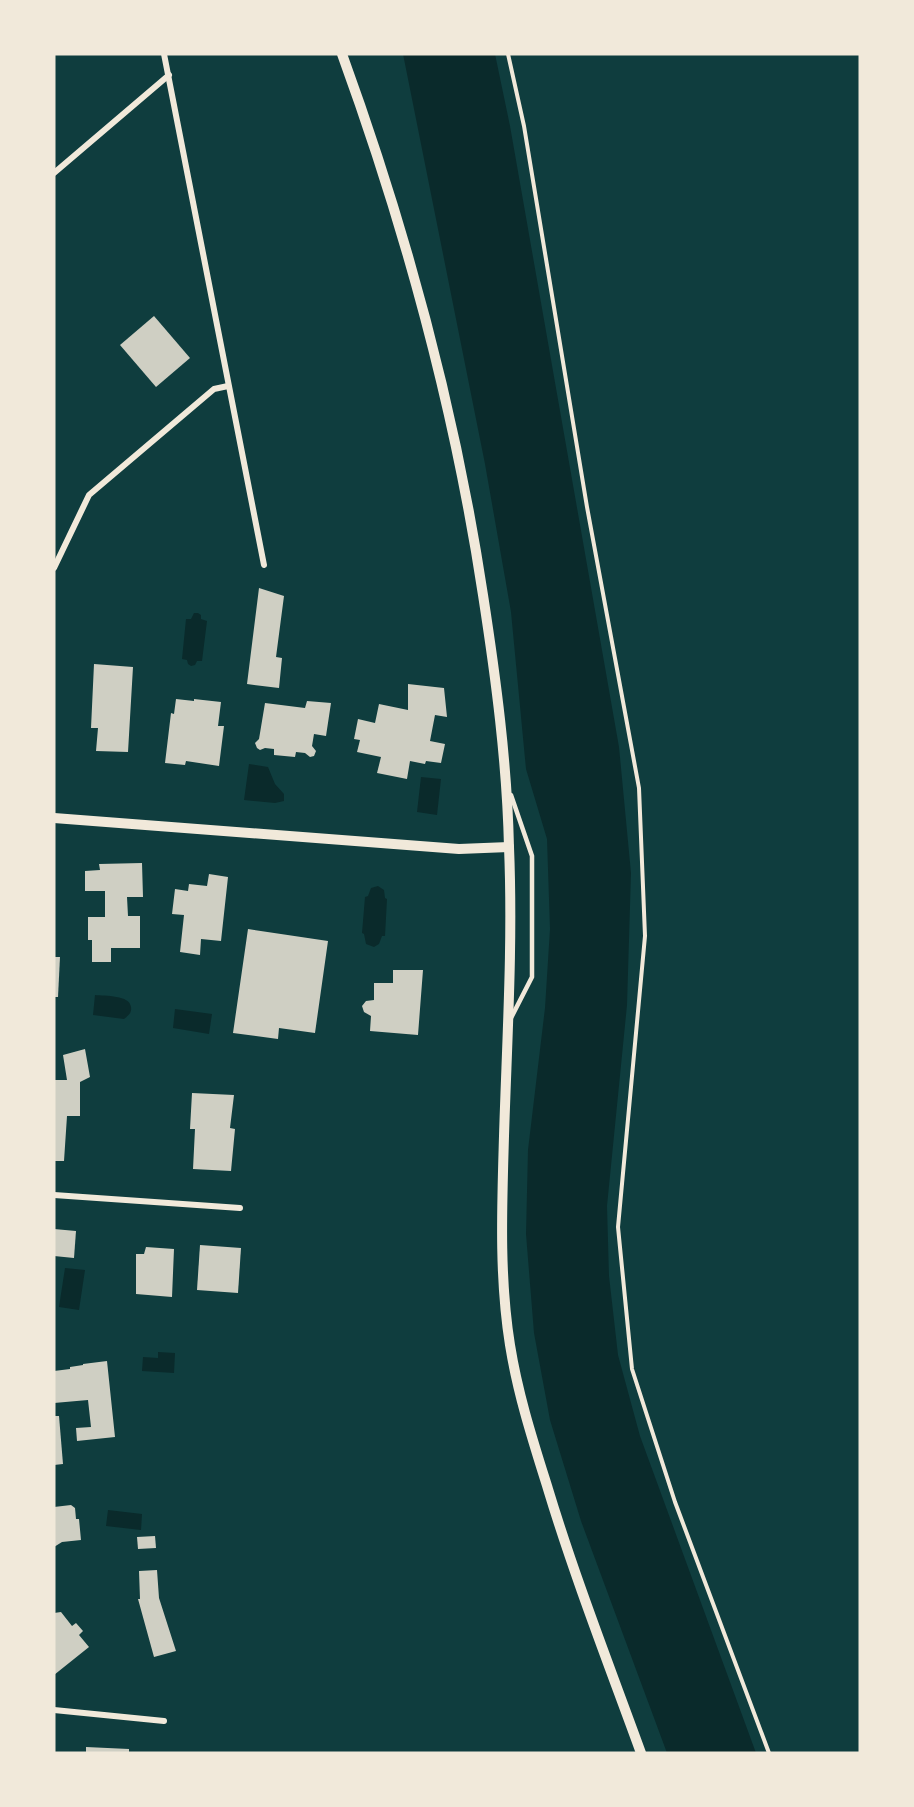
<svg xmlns="http://www.w3.org/2000/svg" width="914" height="1807" font-family="Helvetica,sans-serif">
  <style>
    .water { fill: #0a2a2b }
    .building { fill: #cfcfc3 }
    .lines { fill: none; stroke-linecap: round; stroke-linejoin: round }
    .path { stroke: #f1e9da; stroke-width: 4 }
    .service { stroke: #f1e9da; stroke-width: 4.5 }
    .minor { stroke: #f1e9da; stroke-width: 6 }
    .tertiary { stroke: #f1e9da; stroke-width: 10 }
  </style>
  <rect width="100%" height="100%" fill="#0f3d3e"/>
  <g class="water">
    <path d="M403,54H495L510,126L619,747L631,873L627,1005L607,1206L609,1276L618,1355L640,1436L756,1753H667L581,1521L550,1420L534,1333L526,1234L528,1150L545,1008L550,929L547,839L526,769L511,612L485,464Z"/>
    <path d="M194,613H198L201,615V619L207,621L202,661H197L195,665L191,666L188,664L187,660L182,659L186,619H191Z"/>
    <path d="M249,764L268,767L275,784L284,794V801L275,803L244,800Z"/>
    <path d="M421,777L441,779L437,815L417,812Z"/>
    <path d="M378,886L384,890L385,898L387,899L385,936H382L379,944L374,947L366,944L364,934L362,933L365,897L368,896L371,888Z"/>
    <path d="M95,995C105,996 130,995 131,1007C132,1013 128,1016 124,1019L93,1015Z"/>
    <path d="M175,1009L212,1014L209,1034L173,1028Z"/>
    <path d="M65,1268L85,1270L79,1310L59,1307Z"/>
    <path d="M158,1352L175,1353L174,1373L142,1371L143,1357L158,1358Z"/>
    <path d="M108,1510L142,1514L141,1530L106,1526Z"/>
  </g>
  <g class="building">
    <path d="M154,316L190,358L156,387L120,345Z"/>
    <path d="M259,588L284,596L276,657L282,658L279,688L247,684Z"/>
    <path d="M94,664L133,667L128,752L96,751L98,728H91Z"/>
    <path d="M408,684L444,688L447,717L435,715L430,741L445,744L441,763L426,761L425,764L410,761L407,779L377,773L381,757L357,752L360,740L354,739L358,719L375,723L379,704L408,710Z"/>
    <path d="M176,699L194,701V699L221,702L218,726H224L219,766L186,761L185,765L165,763L171,713L174,714Z"/>
    <path d="M307,701L331,703L326,736L314,734L312,746L316,751L314,756L310,757L305,753L296,752L295,757L274,755V749L265,748L260,750L257,748L255,743L259,739L265,703L305,708Z"/>
    <path d="M142,863L143,897H127L128,916H140V948H111V962H92V940H88V917H105V891H85V871L100,870L99,864Z"/>
    <path d="M209,874L228,877L221,941L201,939L200,955L180,952L184,915L172,914L175,889L188,891L189,884L207,886Z"/>
    <path d="M248,929L328,941L315,1033L279,1028L278,1039L233,1033Z"/>
    <path d="M54,957H60L58,997H54Z"/>
    <path d="M393,970H423L418,1035L370,1031L371,1016L364,1012L362,1006L366,1001L374,1000V983H393Z"/>
    <path d="M85,1049L90,1077L80,1082V1116H67L64,1161H54V1080H67L63,1055Z"/>
    <path d="M192,1093L234,1095L230,1128L235,1129L231,1171L193,1169L195,1129H190Z"/>
    <path d="M54,1229L76,1231L74,1258L54,1256Z"/>
    <path d="M200,1245L241,1248L238,1293L197,1290Z"/>
    <path d="M146,1247L174,1249L172,1297L136,1294V1254H144Z"/>
    <path d="M107,1361L115,1437L77,1441L76,1428L91,1427L88,1400L54,1403V1371L70,1369V1367L83,1365V1364Z"/>
    <path d="M54,1416H59L63,1464L54,1465Z"/>
    <path d="M71,1505L75,1508L76,1519H79L81,1540L62,1542L54,1547V1507Z"/>
    <path d="M155,1536L156,1548L138,1549L137,1537Z"/>
    <path d="M157,1570L159,1598L176,1651L154,1657L138,1599H140L139,1571Z"/>
    <path d="M61,1612L72,1626L76,1623L83,1631L79,1635L89,1647L54,1675V1613Z"/>
    <path d="M86,1747L129,1749V1753H86Z"/>
  </g>
  <g class="lines">
    <path class="path" d="M508,54L524,126L587,507L639,788L645,936L618,1227L632,1369L675,1502L769,1753"/>
    <path class="service" d="M511,1018L532,977V856L511,795"/>
    <g class="minor">
      <path d="M164,54L264,565"/>
      <path d="M54,173L169,75"/>
      <path d="M54,568L89,495L214,389L228,386"/>
      <path d="M54,1195L240,1208"/>
      <path d="M54,1710L164,1721"/>
    </g>
    <g class="tertiary">
      <path d="M342,54C406,230 455,410 483,595C496,679 507,762 509,847C513,944 507,1039 504,1136C502,1206 499,1276 510,1345C518,1395 533,1441 548,1489C575,1578 609,1665 641,1753"/>
      <path d="M54,818L459,849L509,847"/>
    </g>
  </g>
  <rect width="914" height="1807" fill="none" stroke="#f1e9da" stroke-width="111"/>
</svg>
